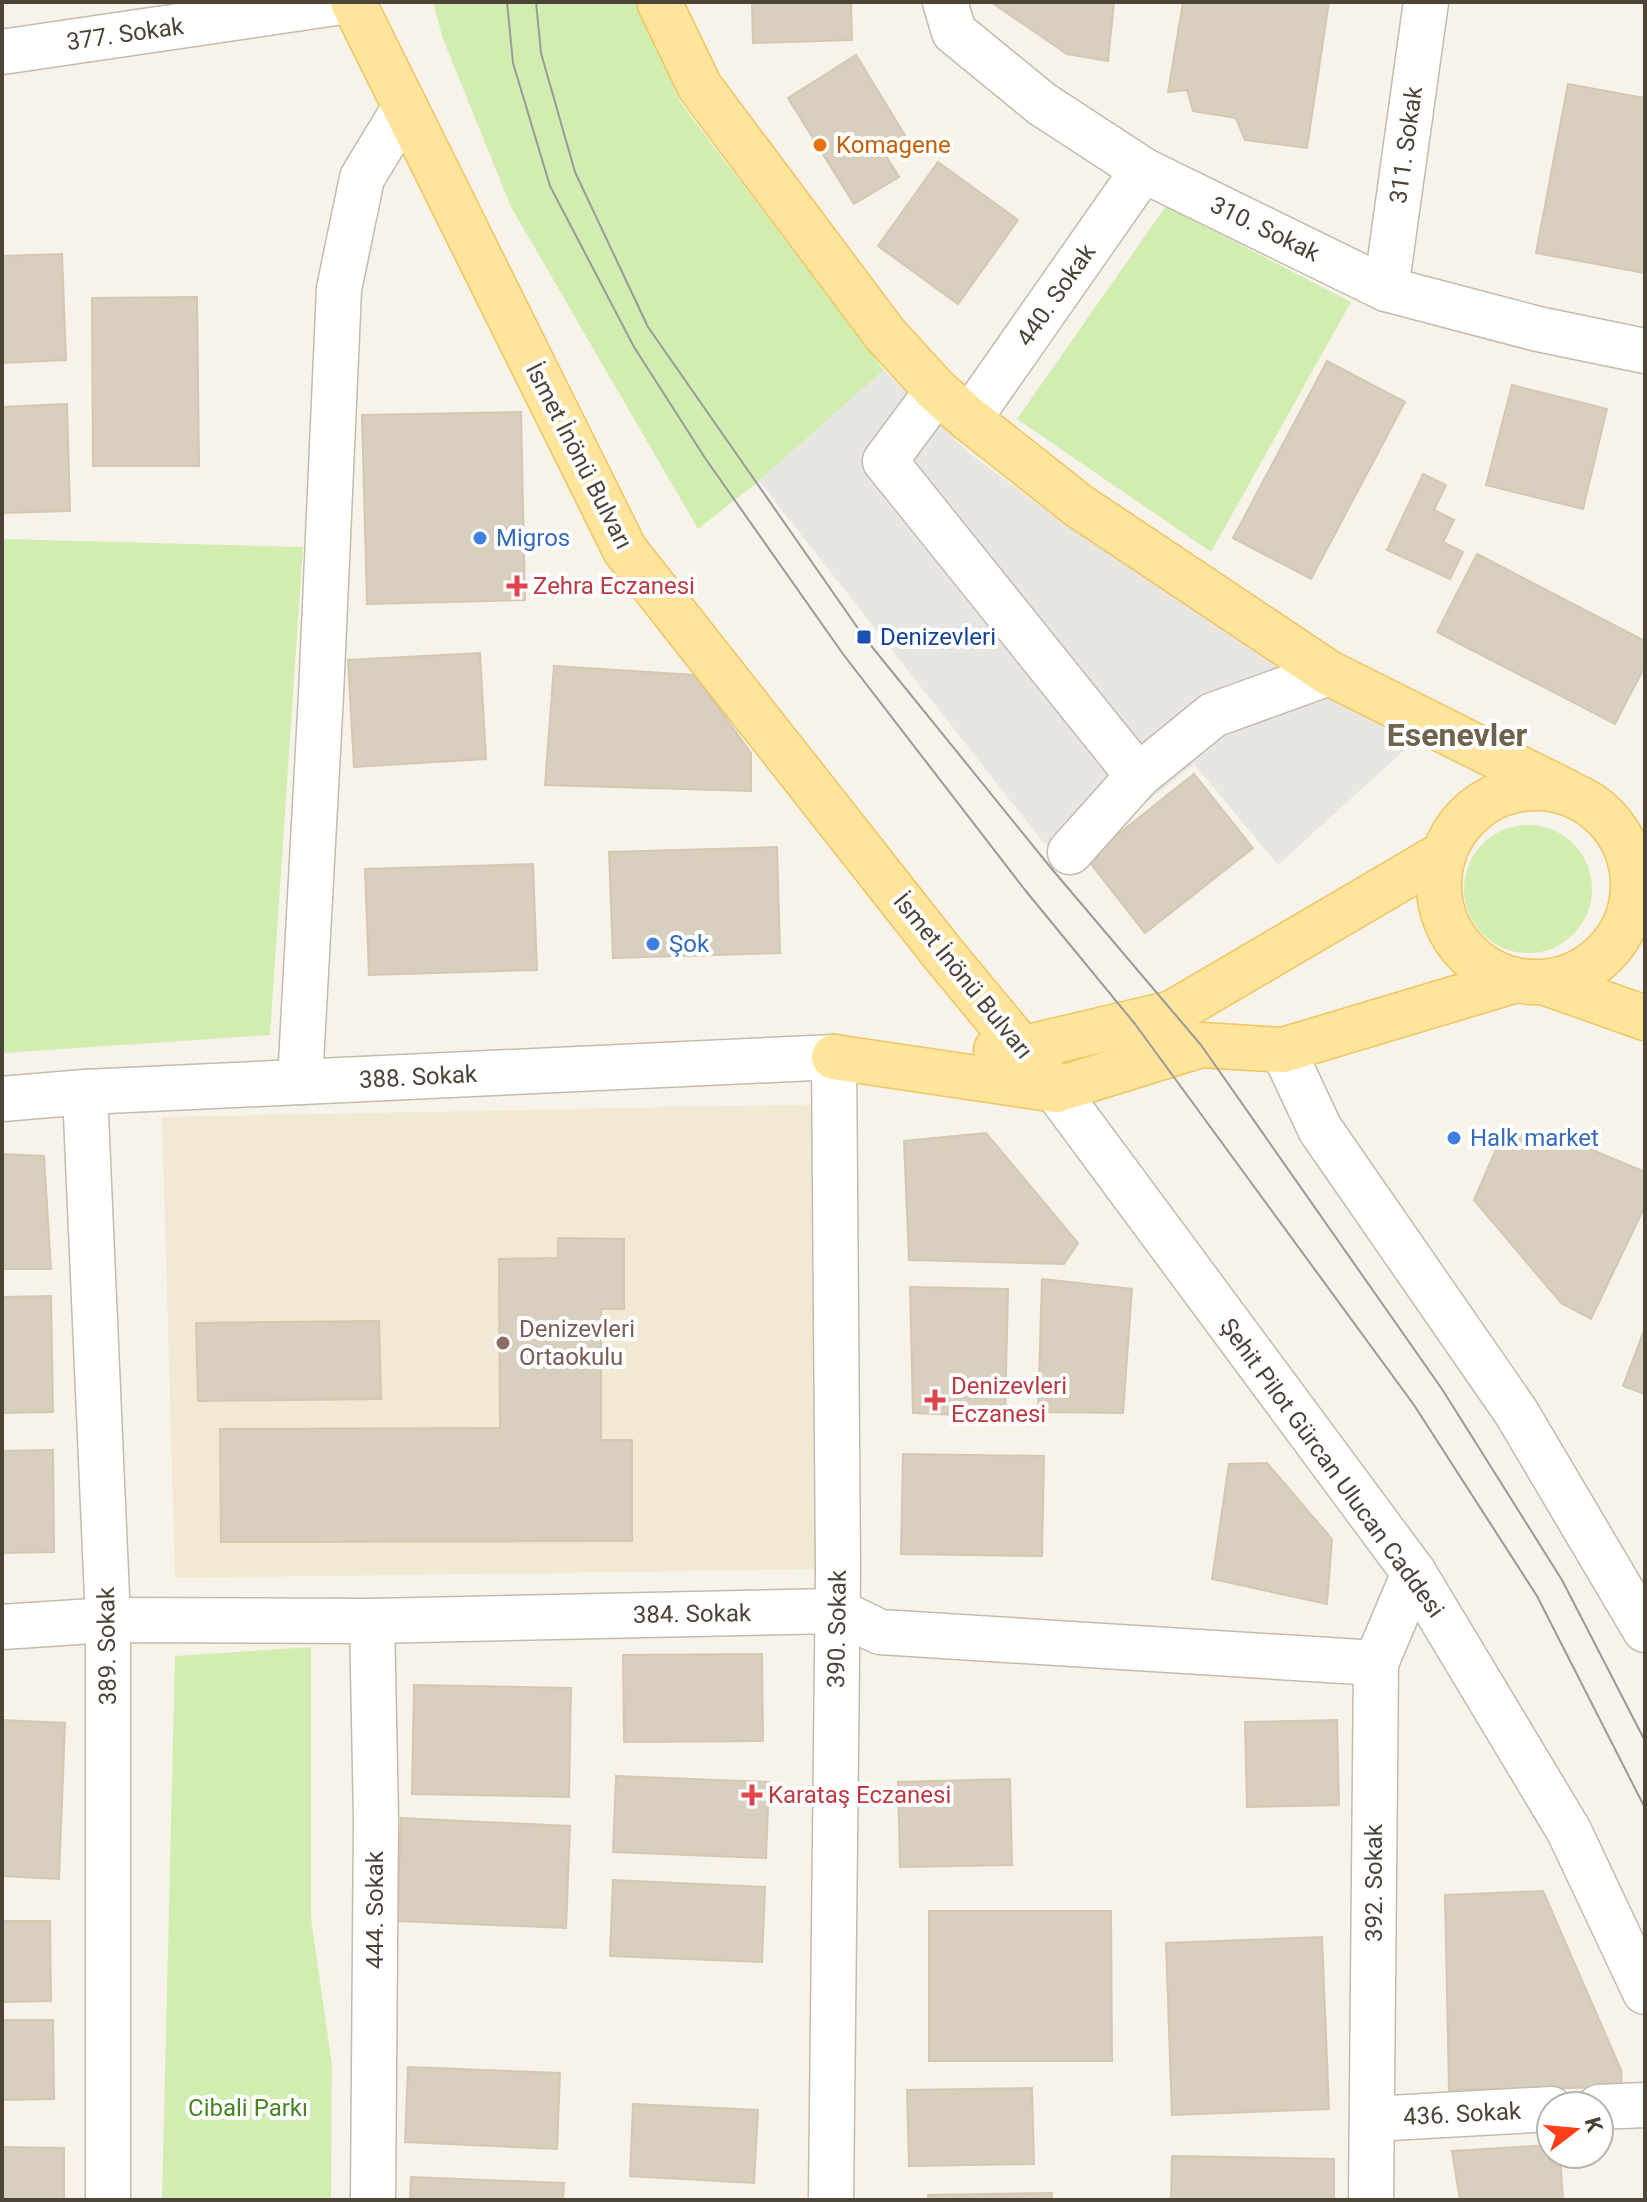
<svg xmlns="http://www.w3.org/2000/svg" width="1647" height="2202" font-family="Roboto,sans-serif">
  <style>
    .education { fill: #f1e9d4 }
    .green { fill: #d1eeb0 }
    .parking { fill: #e8e6e2 }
    .building { fill: #d9cfbf; stroke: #d5c8b1; stroke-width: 2 }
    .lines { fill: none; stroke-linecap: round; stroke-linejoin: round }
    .minor-casing { stroke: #c3bcac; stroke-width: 47 }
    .major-casing { stroke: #efc660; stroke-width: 47 }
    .minor { stroke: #fff; stroke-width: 44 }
    .major { stroke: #ffe49b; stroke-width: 44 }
    .tram { stroke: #9a9a9a; stroke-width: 2 }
    .food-dot { fill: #e8710a; stroke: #fff; stroke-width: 3 }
    .shop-dot { fill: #3f7fe0; stroke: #fff; stroke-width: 3 }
    .health-dot { fill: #e0444e; stroke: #fff; stroke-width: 3 }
    .transit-dot { fill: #1a4fb4; stroke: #fff; stroke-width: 3 }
    .education-dot { fill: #8d6e63; stroke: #fff; stroke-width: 3 }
    .labels { text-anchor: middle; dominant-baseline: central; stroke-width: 8; stroke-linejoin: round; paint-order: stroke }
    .street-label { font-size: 24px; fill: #4c4437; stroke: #fff }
    .food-label { font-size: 24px; fill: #c56008; stroke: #fff; text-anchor: start }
    .shop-label { font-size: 24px; fill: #366cbe; stroke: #fff; text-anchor: start }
    .health-label { font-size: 24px; fill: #be3a42; stroke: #fff; text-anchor: start }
    .transit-label { font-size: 24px; fill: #164399; stroke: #fff; text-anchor: start }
    .education-label { font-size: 24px; fill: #785e54; stroke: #fff; text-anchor: start }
    .park-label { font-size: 24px; fill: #478524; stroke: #fff }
    .district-label { font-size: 32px; font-weight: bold; fill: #70634d; stroke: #fff }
  </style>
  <rect width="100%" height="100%" fill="#f7f3eb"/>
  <path class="education" d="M835,1104L838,1569L175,1578L162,1117Z"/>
  <g class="green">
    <path d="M433,2H635L681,103L884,370L759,481L698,529L511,207L443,39Z"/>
    <path d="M1166,206L1351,302L1211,552L1017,419Z"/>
    <path d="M2,539L303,547L270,1035L2,1053Z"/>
    <circle cx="1528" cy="889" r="64"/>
    <path d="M311,1647V1918L332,2065L331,2200H162L175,1656Z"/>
  </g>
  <path class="parking" d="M884,370L969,453L1050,513L1411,744L1278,865L1194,764L1067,866L1039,837L759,481Z"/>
  <g class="building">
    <path d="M752,2H851L852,40L753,43Z"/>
    <path d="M991,2H1114L1108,61L1067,54Z"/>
    <path d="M1183,2H1329L1307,148L1245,140L1236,118L1193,111L1187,90L1168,92Z"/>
    <path d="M856,55L909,142L886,156L899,177L854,204L788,98Z"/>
    <path d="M1568,84L1645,98V273L1536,253Z"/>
    <path d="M938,162L1018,220L958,304L878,246Z"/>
    <path d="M62,254L66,360L2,363V256Z"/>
    <path d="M197,297L199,466H93L92,298Z"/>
    <path d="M1327,361L1405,402L1311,579L1233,538Z"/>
    <path d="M1512,385L1607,409L1583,509L1486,485Z"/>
    <path d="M67,404L70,511L2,513V407Z"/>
    <path d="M521,412L525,600L367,604L362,415Z"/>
    <path d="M1423,474L1446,485L1434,510L1454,520L1443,542L1463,552L1450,579L1387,550Z"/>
    <path d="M1477,554L1645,641V666L1615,724L1437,632Z"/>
    <path d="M480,653L486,759L354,767L348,660Z"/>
    <path d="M554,666L695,675L751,753V791L545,785Z"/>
    <path d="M1194,774L1253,848L1145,933L1087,859Z"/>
    <path d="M777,847L780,953L613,958L609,852Z"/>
    <path d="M533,864L537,970L369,975L365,869Z"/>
    <path d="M1504,1131L1585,1147L1645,1172V1206L1591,1319L1561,1303L1474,1200Z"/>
    <path d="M986,1133L1078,1243L1064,1264L909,1260L904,1141Z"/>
    <path d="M2,1154L44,1156L51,1269H2Z"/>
    <path d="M558,1238L624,1239V1309H601V1440H632V1541L221,1542L220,1429L500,1428L499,1259L558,1258Z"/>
    <path d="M1042,1279L1132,1289L1123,1413L1038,1412Z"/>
    <path d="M910,1287L1008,1289L1005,1417L913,1413Z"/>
    <path d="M51,1296L53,1412L2,1413V1297Z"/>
    <path d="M379,1321L381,1399L198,1401L196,1323Z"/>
    <path d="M1645,1328V1394L1623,1386Z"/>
    <path d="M53,1450L54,1552L2,1553V1451Z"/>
    <path d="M903,1454L1044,1456L1042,1556L901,1554Z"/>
    <path d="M1267,1463L1332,1539L1327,1604L1212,1579L1229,1464Z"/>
    <path d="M762,1654L763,1741L624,1742L623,1655Z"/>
    <path d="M414,1685L571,1688L569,1797L412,1794Z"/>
    <path d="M2,1720L65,1723L59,1879L2,1876Z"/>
    <path d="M1337,1720L1339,1805L1247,1807L1245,1722Z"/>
    <path d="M616,1776L769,1782L766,1858L613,1852Z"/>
    <path d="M1010,1779L1012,1865L900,1867L898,1782Z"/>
    <path d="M401,1818L570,1826L566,1928L397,1921Z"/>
    <path d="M613,1880L765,1887L762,1962L610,1956Z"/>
    <path d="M1543,1891L1621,2070L1622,2087L1449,2090L1445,1895Z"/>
    <path d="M929,1911H1111L1112,2061H929Z"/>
    <path d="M2,1921H50L51,2001L2,2002Z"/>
    <path d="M1322,1937L1329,2109L1172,2115L1166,1943Z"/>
    <path d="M2,2020H53L54,2099L2,2100Z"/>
    <path d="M408,2067L560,2073L557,2149L405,2142Z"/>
    <path d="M1032,2088L1034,2164L909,2166L907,2090Z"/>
    <path d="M633,2104L758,2110L754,2183L630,2176Z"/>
    <path d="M1551,2145V2154H1560L1563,2200H1460L1452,2151Z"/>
    <path d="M2,2147L64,2148V2200H2Z"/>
    <path d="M1172,2156L1334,2159V2200H1171Z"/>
    <path d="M411,2177L564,2183L563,2200H410Z"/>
    <path d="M1052,2193V2200H928V2195Z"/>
  </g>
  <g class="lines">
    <defs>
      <g id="minor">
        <path d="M945,2L954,32L1042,104L1143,170L1386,289L1538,329L1645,351"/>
        <path d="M2,52L342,2"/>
        <path d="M1386,289L1426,2"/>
        <path d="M937,391L885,461L1138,776"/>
        <path d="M969,419L1143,170"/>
        <path d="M1070,852L1138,776L1213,715L1329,673"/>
        <path d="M1283,1050L1320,1129L1516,1412L1645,1630"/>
        <path d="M300,1082L321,695L339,289L362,178L405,107"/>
        <path d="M1056,1090L1414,1573L1569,1831L1645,1992"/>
        <path d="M85,1092L108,1620V2200"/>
        <path d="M2,1099L85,1092L834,1057L838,1569L831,2200"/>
        <path d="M372,1621L376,1818L373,2200"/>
        <path d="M2,1627L108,1620L372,1621L837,1611L880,1632L1376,1663"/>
        <path d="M1599,2107L1645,2105"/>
        <path d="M1372,2119L1551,2109"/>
        <path d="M1371,2200L1376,1663L1414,1573"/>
      </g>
      <g id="major">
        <path d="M353,2L625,550L944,955L1056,1090"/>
        <path d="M659,2L700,87L885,334L937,391L969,419L1079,506L1329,673L1567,792"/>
        <circle cx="1536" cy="885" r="97"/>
        <path d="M1546,983L1645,1018"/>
        <path d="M996,1050L1020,1049L1172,1013L1443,854"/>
        <path d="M834,1057L1056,1090L1201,1045L1283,1050L1513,981"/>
      </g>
    </defs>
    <use href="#minor" class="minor-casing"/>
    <use href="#major" class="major-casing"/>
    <use href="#minor" class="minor"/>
    <use href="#major" class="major"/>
    <g class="tram">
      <path d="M507,2L513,63L550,186L634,347L705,458L843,654L1025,890L1135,1024L1414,1405L1537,1596L1645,1808"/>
      <path d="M536,2L541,53L575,172L648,327L864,637L1051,868L1201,1045L1442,1389L1562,1580L1645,1741"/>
    </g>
  </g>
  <circle class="food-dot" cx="820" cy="145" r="8"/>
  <g class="shop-dot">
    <circle cx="480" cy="538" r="8"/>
    <circle cx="653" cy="944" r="8"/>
    <circle cx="1454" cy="1138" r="8"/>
  </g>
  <g class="health-dot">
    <path d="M513 574h8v8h8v8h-8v8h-8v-8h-8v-8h8z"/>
    <path d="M931 1388h8v8h8v8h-8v8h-8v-8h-8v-8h8z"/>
    <path d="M748 1783h8v8h8v8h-8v8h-8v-8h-8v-8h8z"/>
  </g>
  <rect class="transit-dot" x="856" y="629" width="16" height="16" rx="4"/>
  <circle class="education-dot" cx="503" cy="1343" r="8"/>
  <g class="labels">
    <g class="street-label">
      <text transform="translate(125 34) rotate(-8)">377. Sokak</text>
      <text transform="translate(1406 145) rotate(-82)">311. Sokak</text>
      <text transform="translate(1265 229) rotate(26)">310. Sokak</text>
      <text transform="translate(1056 295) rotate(-55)">440. Sokak</text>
      <text transform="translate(579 456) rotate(63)">İsmet İnönü Bulvarı</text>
      <text transform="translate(963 976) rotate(51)">İsmet İnönü Bulvarı</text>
      <text transform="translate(418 1077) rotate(-3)">388. Sokak</text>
      <text transform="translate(1332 1468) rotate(54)">Şehit Pilot Gürcan Ulucan Caddesi</text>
      <text transform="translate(692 1614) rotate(-1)">384. Sokak</text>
      <text transform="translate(837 1629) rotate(-89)">390. Sokak</text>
      <text transform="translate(107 1646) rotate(-91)">389. Sokak</text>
      <text transform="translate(1374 1883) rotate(-90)">392. Sokak</text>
      <text transform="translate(375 1910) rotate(-90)">444. Sokak</text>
      <text transform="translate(1462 2114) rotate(-3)">436. Sokak</text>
    </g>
    <g class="food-label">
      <text x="836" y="145">Komagene</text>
    </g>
    <g class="shop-label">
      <text x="496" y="538">Migros</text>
      <text x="669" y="944">Şok</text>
      <text x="1470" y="1138">Halk market</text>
    </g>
    <g class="health-label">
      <text x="533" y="586">Zehra Eczanesi</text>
      <text x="951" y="1386">Denizevleri<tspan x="951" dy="28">Eczanesi</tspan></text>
      <text x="768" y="1795">Karataş Eczanesi</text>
    </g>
    <g class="transit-label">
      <text x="880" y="637">Denizevleri</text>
    </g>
    <g class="education-label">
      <text x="519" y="1329">Denizevleri<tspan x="519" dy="28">Ortaokulu</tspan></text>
    </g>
    <g class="park-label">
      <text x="248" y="2108">Cibali Parkı</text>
    </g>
    <g class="district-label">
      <text x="1457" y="735">Esenevler</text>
    </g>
  </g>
  <rect width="1647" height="2202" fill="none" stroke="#4c4437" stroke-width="8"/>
  <g transform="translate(1575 2130) rotate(74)"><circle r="38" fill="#ffffff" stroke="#b7b4af" stroke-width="2"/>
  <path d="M0-6L14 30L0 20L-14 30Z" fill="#ff3f19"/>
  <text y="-12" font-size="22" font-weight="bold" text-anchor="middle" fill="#4c4437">K</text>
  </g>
</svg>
